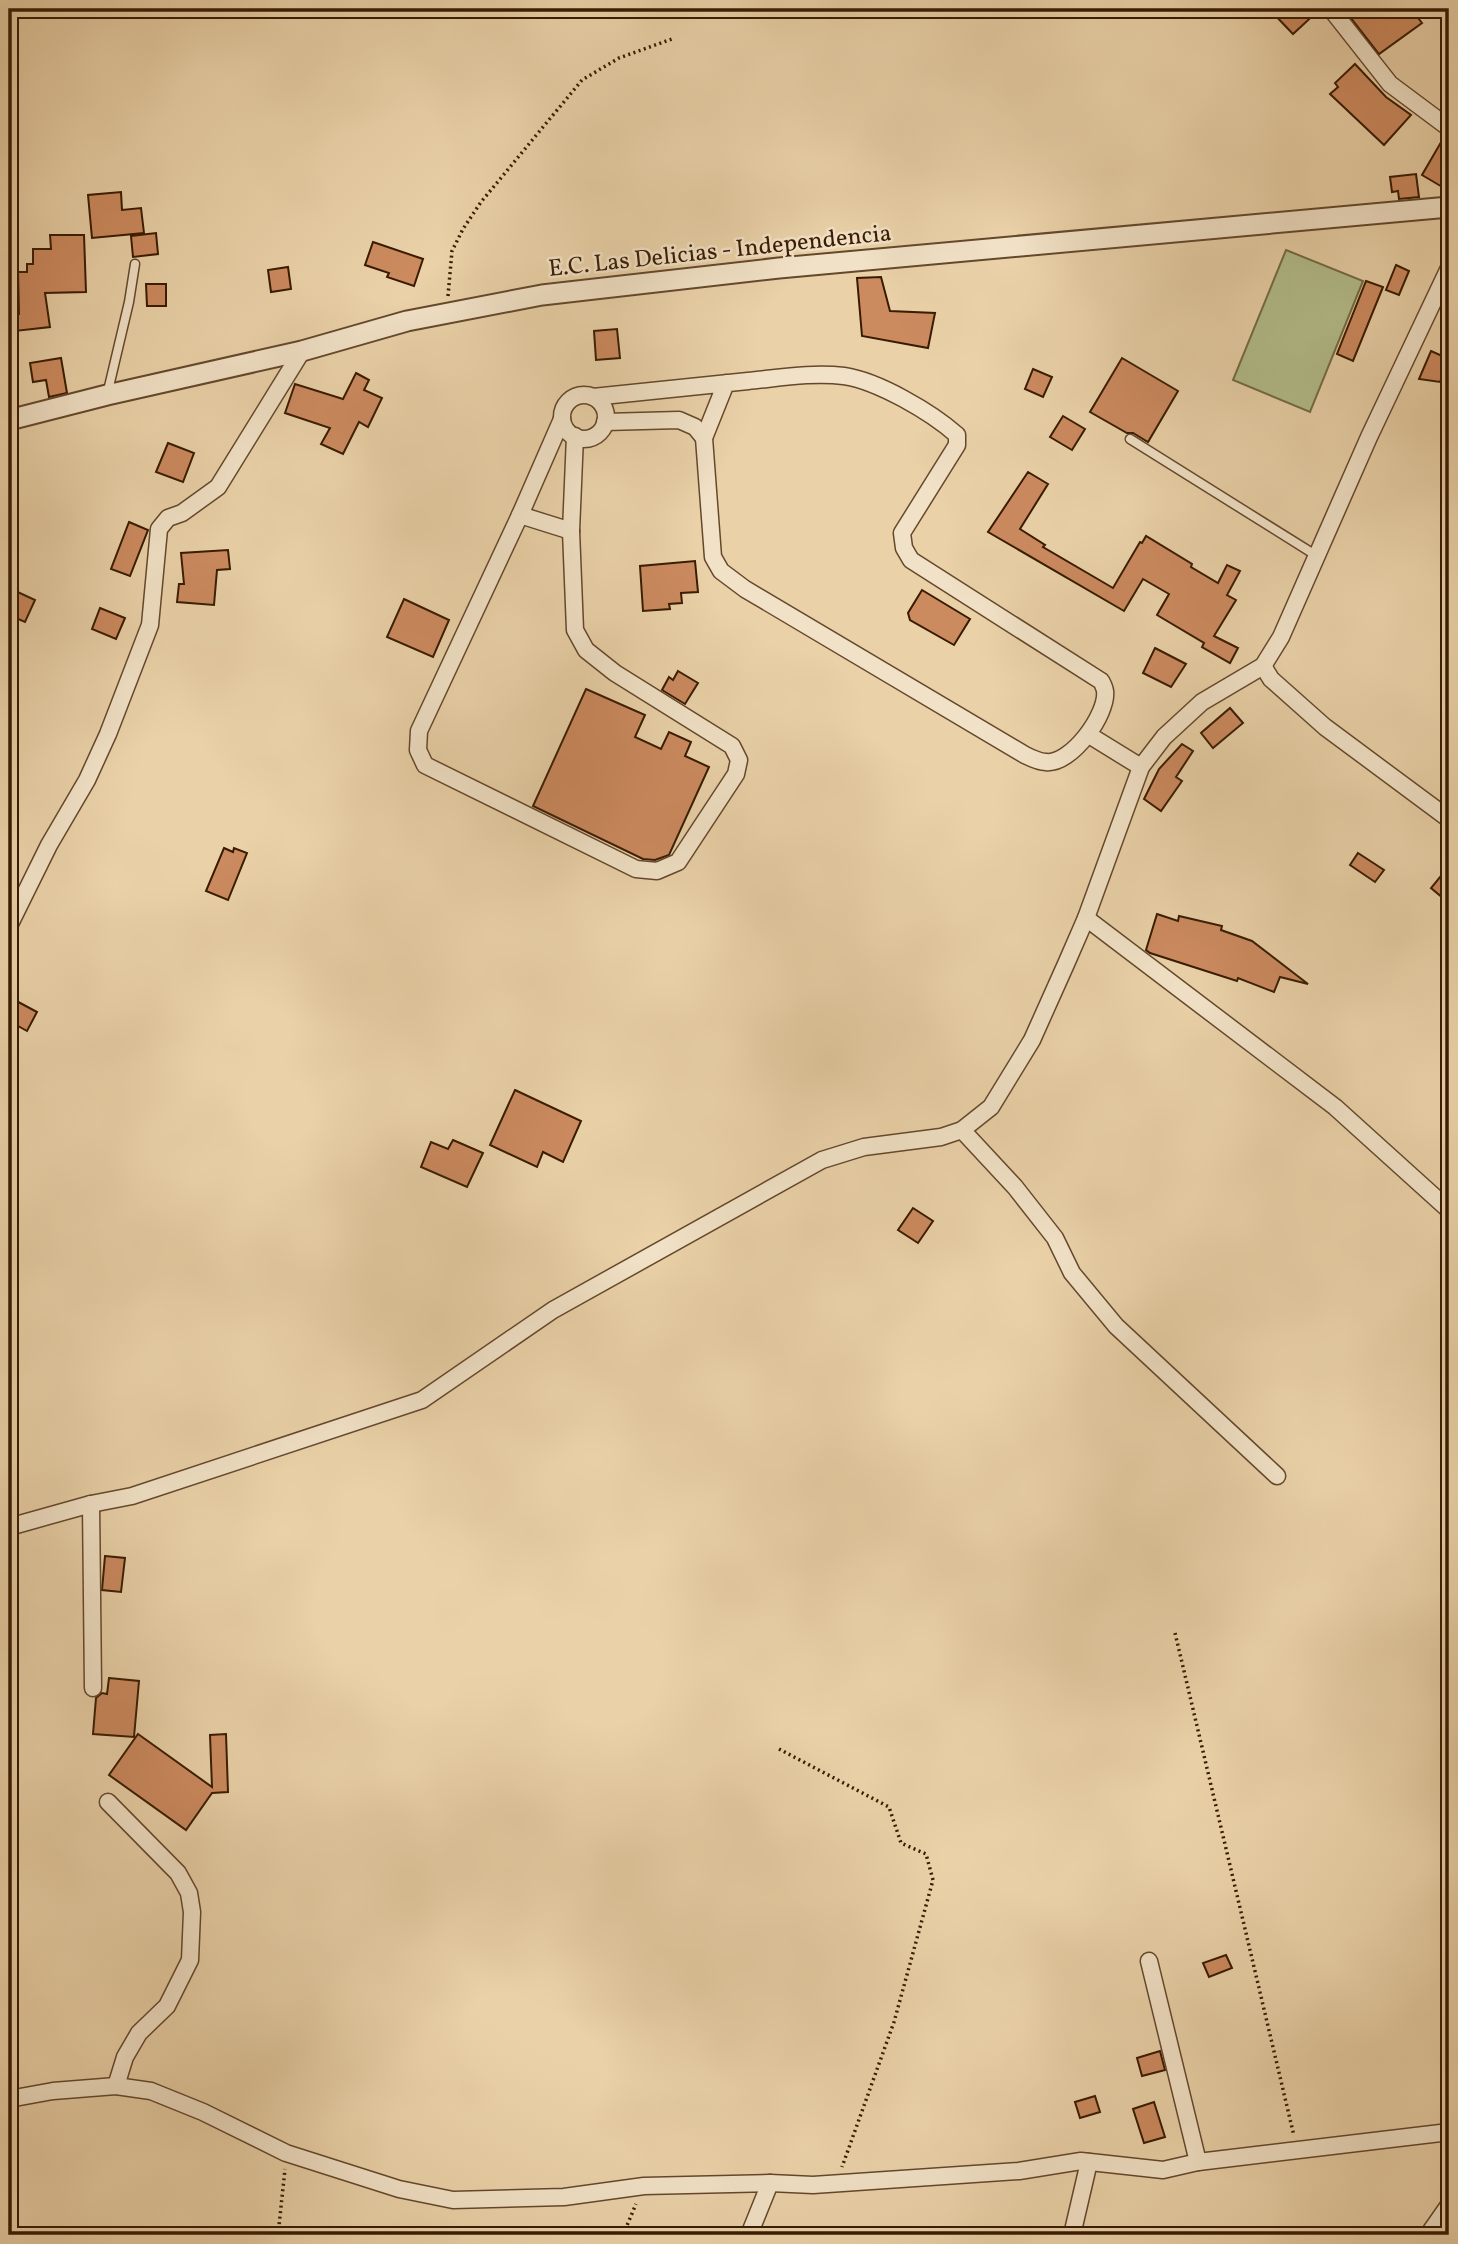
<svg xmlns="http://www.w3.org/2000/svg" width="1458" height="2244" font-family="Vollkorn,serif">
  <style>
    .green { fill: #b2bd8b; stroke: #756c46; stroke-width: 2 }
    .building { fill: #cc8a5f; stroke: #381b02; stroke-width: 2 }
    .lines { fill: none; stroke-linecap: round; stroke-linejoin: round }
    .service-casing { stroke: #64482c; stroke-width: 11 }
    .minor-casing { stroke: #64482c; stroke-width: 19 }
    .tertiary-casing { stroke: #64482c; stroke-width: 23 }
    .path { stroke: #381b02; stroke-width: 3.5; stroke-dasharray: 2 3.5; stroke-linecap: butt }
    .service { stroke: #f1e1c6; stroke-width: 8 }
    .minor { stroke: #f1e1c6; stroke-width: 16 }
    .tertiary { stroke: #f1e1c6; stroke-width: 19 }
    .labels { text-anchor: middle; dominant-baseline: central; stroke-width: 5; stroke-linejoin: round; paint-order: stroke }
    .street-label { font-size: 24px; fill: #381b02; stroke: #f1e1c6 }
  </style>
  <rect width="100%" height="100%" fill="#ead1a8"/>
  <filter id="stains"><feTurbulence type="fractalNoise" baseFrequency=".00286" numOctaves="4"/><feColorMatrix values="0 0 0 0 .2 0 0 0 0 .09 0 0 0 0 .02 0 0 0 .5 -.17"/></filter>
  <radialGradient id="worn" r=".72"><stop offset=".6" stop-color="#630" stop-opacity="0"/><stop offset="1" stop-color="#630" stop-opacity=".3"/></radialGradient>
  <path class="green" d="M1286,250L1363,281L1310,412L1233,380Z"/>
  <g class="building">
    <path d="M1269,9H1320L1293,34Z"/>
    <path d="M1344,9H1411L1422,23L1379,54Z"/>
    <path d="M1355,64L1386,97L1411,115L1384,145L1330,94L1338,87L1335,83Z"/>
    <path d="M1444,137L1449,138V180L1444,188L1422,175Z"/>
    <path d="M1416,174L1419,197L1399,199L1398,191L1392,192L1390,177Z"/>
    <path d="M121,192L122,210L141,208L144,233L92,238L88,195Z"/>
    <path d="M156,233L158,254L133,257L131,236Z"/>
    <path d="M50,235H84L86,292L45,293L50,327L15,331L13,314H19L18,272H27V264H33V249H51Z"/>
    <path d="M373,242L423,259L414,286L387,277L389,273L365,265Z"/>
    <path d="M1396,265L1409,271L1399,295L1386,290Z"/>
    <path d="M288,267L291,289L271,292L268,270Z"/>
    <path d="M881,277L890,311L935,313L928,348L862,336L857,278Z"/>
    <path d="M1366,281L1383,287L1353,361L1337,354Z"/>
    <path d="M146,284H166V306H147Z"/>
    <path d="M617,329L620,358L596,360L594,331Z"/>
    <path d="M1431,351L1449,359L1440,382L1419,379Z"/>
    <path d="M61,358L67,393L49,397L46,380L33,382L30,363Z"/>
    <path d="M1122,358L1178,391L1148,442L1133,433H1127L1090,412Z"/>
    <path d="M1033,369L1052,377L1043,397L1025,389Z"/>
    <path d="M356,373L369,380L364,390L382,398L368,427L359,422L343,454L321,444L330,428L285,413L295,384L343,399Z"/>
    <path d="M1063,416L1085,429L1072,450L1050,437Z"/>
    <path d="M168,443L194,453L183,482L156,472Z"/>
    <path d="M1028,472L1048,484L1020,529L1045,545L1043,547L1113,588L1140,542L1142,543L1146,536L1192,564L1191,567L1218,583L1227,565L1240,571L1227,595L1236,600L1214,636L1238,648L1230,663L1202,647L1204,643L1157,615L1169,594L1143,579L1124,611L988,532Z"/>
    <path d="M129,522L148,530L130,576L111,569Z"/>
    <path d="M228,550L230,569L217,570L214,605L177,602L179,584H184L181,553Z"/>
    <path d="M695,561L698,592L681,593L682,603L669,604L670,609L643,611L640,566Z"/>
    <path d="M9,588L35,600L25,622L9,615Z"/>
    <path d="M922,590L970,619L954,645L910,620L908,613Z"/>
    <path d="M404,599L449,620L433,657L387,637Z"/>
    <path d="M100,608L125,618L116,639L92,629Z"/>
    <path d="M1155,648L1186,664L1171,687L1143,673Z"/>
    <path d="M678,671L698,683L685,704L662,690L669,677L673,680Z"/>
    <path d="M586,689L645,715L635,737L661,749L669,732L691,742L685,756L709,767L669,855L655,860L643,859L533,806Z"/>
    <path d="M1230,708L1243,723L1213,748L1201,733Z"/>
    <path d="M1182,744L1193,751L1176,777L1182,781L1161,811L1144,799L1159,769Z"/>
    <path d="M224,848L233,852L234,848L247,853L228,900L206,891Z"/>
    <path d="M1358,853L1384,870L1375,882L1350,865Z"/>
    <path d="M1449,866V903L1431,888Z"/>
    <path d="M1157,914L1178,921L1179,916L1222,926L1221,930L1252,941L1308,984L1280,977L1274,992L1238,978L1237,981L1150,953L1146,950Z"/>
    <path d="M9,997L37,1012L27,1031L9,1021Z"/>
    <path d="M515,1090L581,1121L563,1162L543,1152L537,1167L490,1145Z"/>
    <path d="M453,1140L483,1153L467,1187L421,1167L431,1142L448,1149Z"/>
    <path d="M913,1208L933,1221L918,1243L898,1230Z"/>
    <path d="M105,1556L125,1558L121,1592L102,1590Z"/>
    <path d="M109,1678L139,1681L134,1737L93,1734L96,1698L102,1693L107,1694Z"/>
    <path d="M138,1734L212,1787L210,1735L226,1734L228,1792L212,1793L186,1830L109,1775Z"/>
    <path d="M1226,1955L1232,1968L1209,1977L1203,1963Z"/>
    <path d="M1160,2051L1165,2070L1142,2076L1137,2058Z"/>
    <path d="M1095,2096L1100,2112L1080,2118L1075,2102Z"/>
    <path d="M1154,2102L1165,2137L1144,2143L1133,2109Z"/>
  </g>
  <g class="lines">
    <defs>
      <g id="service">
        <path d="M107,395L129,302L135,264"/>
        <path d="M1130,439L1317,556"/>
      </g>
      <g id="minor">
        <path d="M1331,9L1390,84L1449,128"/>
        <circle cx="584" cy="417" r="22"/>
        <path d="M593,397C645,392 696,386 748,381C779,378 812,372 844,376C878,381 931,412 957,435V445L902,533L904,548L911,560L1101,681C1102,682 1105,689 1105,691C1108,714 1071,765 1046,762C1039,762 1031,758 1025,755L745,589L721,571L713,557L704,438L726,383"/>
        <path d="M562,419L520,515L419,731L418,750L425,765L636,869L657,871L678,862L736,774L739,760L732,746L615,673L586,650L575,630L571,531L575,436"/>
        <path d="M605,422L679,420L695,427L704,438"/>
        <path d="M520,515L571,531"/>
        <path d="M1263,666L1271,679L1325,727L1449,819"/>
        <path d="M1089,735L1141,767"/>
        <path d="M1086,918L1335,1107L1449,1210"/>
        <path d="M9,926L49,845L87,780L108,734L150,625L159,529L168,518L182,513L218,487L302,351"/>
        <path d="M962,1130L1015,1187L1055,1238L1072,1273L1116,1326L1277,1476"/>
        <path d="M91,1504L93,1688"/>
        <path d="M9,1527L91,1504L132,1496L422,1400L553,1310L822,1160L864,1147L941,1137L962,1130L991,1107L1032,1040L1066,964L1086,918L1141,767L1164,737L1202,702L1263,666L1281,637L1369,437L1449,268"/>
        <path d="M108,1802L178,1873L189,1893L192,1912L190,1960L167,2006L139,2033L125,2057L116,2086"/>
        <path d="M1149,1961L1198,2162"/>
        <path d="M9,2099L53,2091L116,2086L151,2091L203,2112L286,2153L399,2189L453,2200L564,2197L644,2186L770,2183L813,2185L1019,2171L1081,2161L1163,2170L1198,2162L1449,2132"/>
        <path d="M749,2235L770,2183"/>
        <path d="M1072,2235L1089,2162"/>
        <path d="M1428,2235L1449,2205"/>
      </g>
      <path id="tertiary" d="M9,420L107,395L302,351L407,321L542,295L779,268L1449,207"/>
    </defs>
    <use href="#service" class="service-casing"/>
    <use href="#minor" class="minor-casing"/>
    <use href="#tertiary" class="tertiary-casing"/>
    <g class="path">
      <path d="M448,296L452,251L463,229L481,202L582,80L619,58L672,39"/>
      <path d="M1175,1633L1294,2136"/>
      <path d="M779,1749L889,1807L901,1843L926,1854L933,1880L894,2022L842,2167"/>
      <path d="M278,2235L285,2169"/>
      <path d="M623,2235L636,2204"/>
    </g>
    <use href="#service" class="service"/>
    <use href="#minor" class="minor"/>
    <use href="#tertiary" class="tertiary"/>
  </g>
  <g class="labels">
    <g class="street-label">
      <text transform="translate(720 252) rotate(-6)">E.C. Las Delicias - Independencia</text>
    </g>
  </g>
  <rect width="1458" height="2244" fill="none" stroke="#ead1a8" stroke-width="35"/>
  <rect x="10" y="10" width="1437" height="2223" fill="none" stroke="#381b02" stroke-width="3.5"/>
  <rect x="18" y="18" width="1423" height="2209" fill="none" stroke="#381b02" stroke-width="2"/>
  <rect width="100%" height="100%" filter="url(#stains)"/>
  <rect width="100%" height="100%" fill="url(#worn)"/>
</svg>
